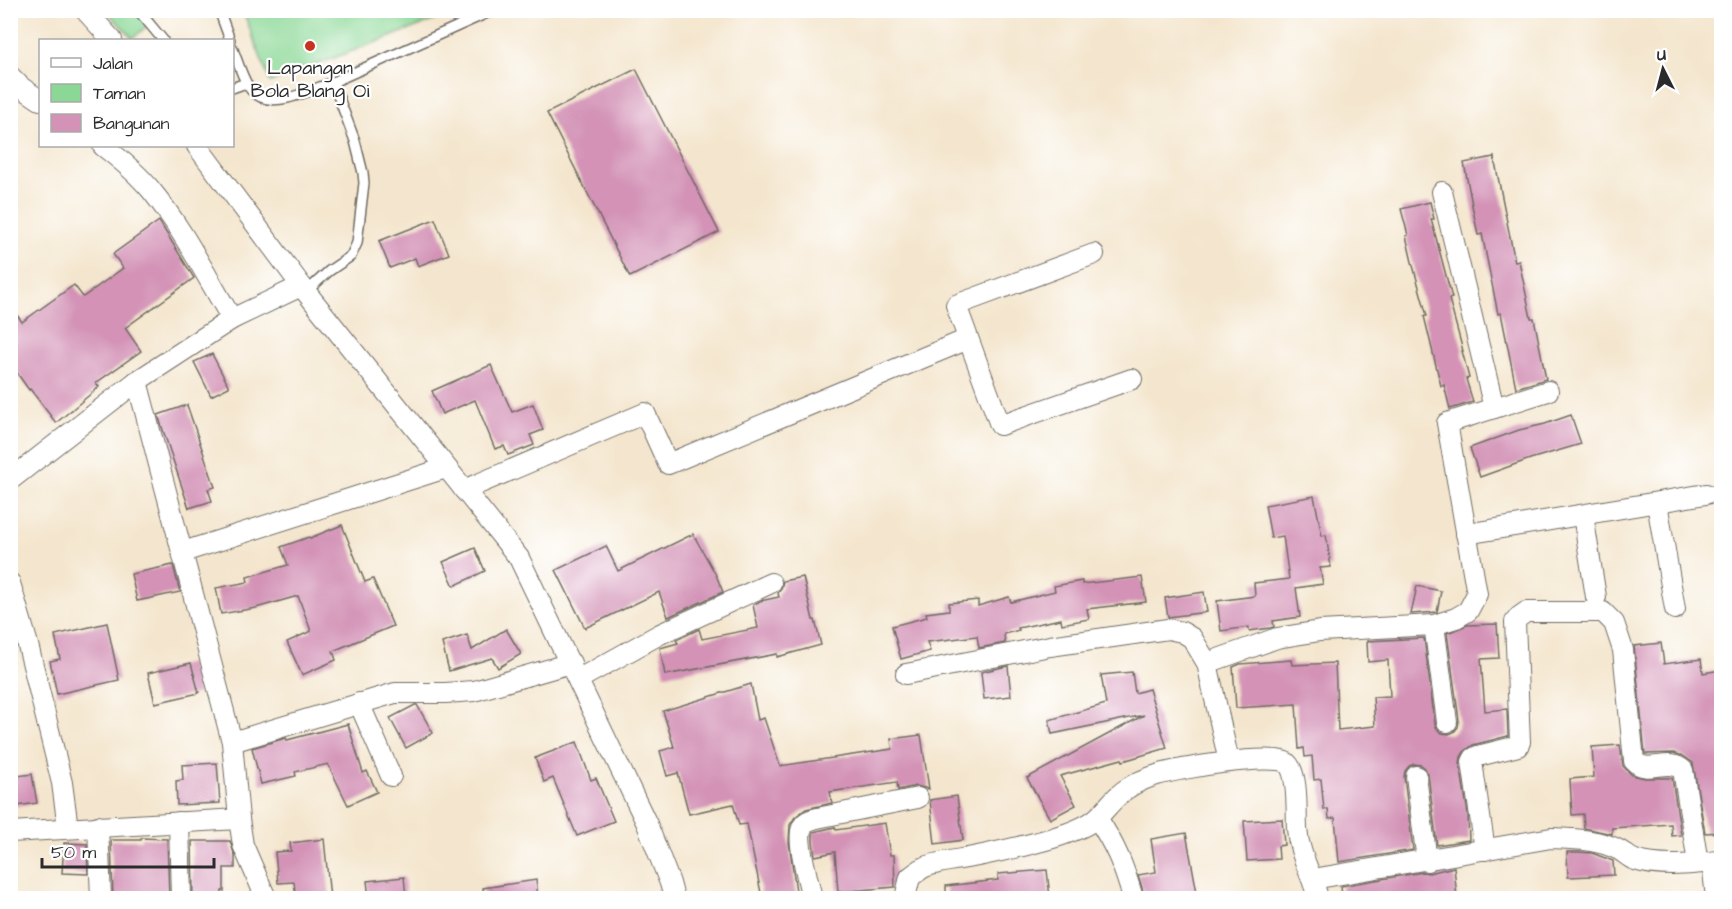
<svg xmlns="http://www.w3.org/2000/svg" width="1732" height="909" font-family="'Architects Daughter',sans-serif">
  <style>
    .green { fill: #8bd896; stroke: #5b8260; stroke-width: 1.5 }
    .building { fill: #d392b6 }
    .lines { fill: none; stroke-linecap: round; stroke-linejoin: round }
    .service-casing { stroke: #716c64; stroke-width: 12 }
    .minor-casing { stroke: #716c64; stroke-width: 22 }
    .service { stroke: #fff; stroke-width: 9 }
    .minor { stroke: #fff; stroke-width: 20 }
    .poi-dot { fill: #c8321e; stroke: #fff; stroke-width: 2 }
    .labels { text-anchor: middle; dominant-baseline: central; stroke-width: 4.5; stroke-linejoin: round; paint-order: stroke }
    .poi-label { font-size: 20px; fill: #2b2b2b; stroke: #fff }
  </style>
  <rect width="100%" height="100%" fill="#fff"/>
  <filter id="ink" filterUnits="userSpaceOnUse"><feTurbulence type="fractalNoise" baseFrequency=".0167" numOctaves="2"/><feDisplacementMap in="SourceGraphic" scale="12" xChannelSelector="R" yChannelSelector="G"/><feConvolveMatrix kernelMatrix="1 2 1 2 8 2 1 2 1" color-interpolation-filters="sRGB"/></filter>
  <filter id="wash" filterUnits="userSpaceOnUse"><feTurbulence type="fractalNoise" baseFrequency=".008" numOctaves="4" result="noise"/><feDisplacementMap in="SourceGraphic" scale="24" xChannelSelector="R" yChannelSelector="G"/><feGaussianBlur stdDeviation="1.35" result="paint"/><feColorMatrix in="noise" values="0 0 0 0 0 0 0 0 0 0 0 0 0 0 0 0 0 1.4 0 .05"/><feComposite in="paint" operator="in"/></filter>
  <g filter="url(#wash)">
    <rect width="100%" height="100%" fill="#f4e6ce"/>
    <g class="green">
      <path d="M106,11H145L154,20L133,38Z"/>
      <path d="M243,11H459L270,82Z"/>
    </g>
    <g id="blocks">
      <g class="building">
        <path d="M636,69L719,232L630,277L547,113Z"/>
        <path d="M1494,157L1515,262L1519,261L1531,318H1534L1546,379L1516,388L1501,313L1498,314L1482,234L1478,235L1473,210L1464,163Z"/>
        <path d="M1430,202L1434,219H1431L1452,298L1449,299L1463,351H1462L1469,378L1466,379L1473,402L1450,409L1444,385L1441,386L1424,316H1427L1412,262L1406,236L1408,235L1401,209Z"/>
        <path d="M435,219L449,254L418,266L415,258L390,268L379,241Z"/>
        <path d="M159,221L194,278L125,328L141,351L96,383L99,387L56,423L30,389L29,390L10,363V305L22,322L74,285L83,297L123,268L113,254Z"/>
        <path d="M212,354L229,387L211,396L194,362Z"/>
        <path d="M491,365L512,412L533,404L543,430L530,435L534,445L508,455L504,446L495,449L475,400L442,414L432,391Z"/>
        <path d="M187,405L215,487L208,489L212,501L189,508L158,415Z"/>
        <path d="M1571,415L1581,444L1530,459L1480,477L1470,448L1519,430L1545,424Z"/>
        <path d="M1314,496L1322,536L1326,535L1331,567L1320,568L1323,584L1296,588L1300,617L1273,621L1274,627L1270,628L1249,631V627L1221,631L1217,601L1255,596L1254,583L1289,579L1283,536L1271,538L1265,505Z"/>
        <path d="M342,525L365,582L373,579L393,626L333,651L336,660L302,675L287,642L311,631L298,596L256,608L221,614L216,588L248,582L247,577L288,565L281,547L309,537L310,538Z"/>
        <path d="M693,534L716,575L723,592L668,617L659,592L585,628L556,570L606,546L618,571Z"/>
        <path d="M475,548L485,571L454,586L443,562Z"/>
        <path d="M173,565L180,592L137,601L131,574Z"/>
        <path d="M803,577L813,620H815L821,645L777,657V654L665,675L660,648L678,643L676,640L699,629L702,639L758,628L753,605L760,601L779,597L778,593L781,589L783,581Z"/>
        <path d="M1142,577L1146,602L1087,609L1089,619L1062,624L1061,619L1018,628L1019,630L1004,634L1005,643L979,648L977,636L927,642L930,651L901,659L892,626L927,617L926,613L949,610V603L978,600V606L1009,597L1011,602L1055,591L1054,586L1082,581V584Z"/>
        <path d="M1417,586L1441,591L1437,612L1411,614Z"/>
        <path d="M1204,592L1207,612L1168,617L1165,598Z"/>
        <path d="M107,623L119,680L57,694L50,661L60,659L55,635Z"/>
        <path d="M1497,624L1499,658L1481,659L1485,711L1507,709L1508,736L1473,745L1464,752L1461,757L1460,764L1468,815L1469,840L1437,845L1428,774L1425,768L1421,765L1414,764L1409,766L1405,771L1404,777L1413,850L1339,862L1335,818L1329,819L1328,809L1324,810L1321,779L1314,780L1312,756L1305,757L1304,748L1299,749L1296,704L1236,708L1233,667L1240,664L1291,660L1292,665L1335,663L1338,730L1375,726L1373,697L1390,696L1388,660L1368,662L1367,641L1424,638L1435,724L1437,729L1442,733L1449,734L1454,732L1458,727L1459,720L1447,633L1467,625Z"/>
        <path d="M506,629L521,654L498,668L492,658L449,671L442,643L467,635L472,650Z"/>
        <path d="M1661,643L1664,664L1701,659L1703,673L1722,670V832L1705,833L1693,763L1683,756L1674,753L1645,754L1634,646Z"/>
        <path d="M191,663L199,693L155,703L148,673Z"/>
        <path d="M1008,666L1011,696L984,699L981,672Z"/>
        <path d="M1132,672L1135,693L1149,689L1167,748L1123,761L1122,759L1060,776L1076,805L1050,819L1027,778L1144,715L1052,734L1049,720L1106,704L1101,675Z"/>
        <path d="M751,684L758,720L764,718L780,766L892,749L891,739L921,735L929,789L916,786L898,790L897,782L830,792L832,803L806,809L795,817L790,825L789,842L797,898H762L747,824L739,825L733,804L689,814L678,773L667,776L660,751L674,747L663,711Z"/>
        <path d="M415,705H417L433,733L406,748L390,718Z"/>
        <path d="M348,724L363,773L367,771L377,792L348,805L328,764L295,772L296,776L261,784L252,748L286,738L287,740Z"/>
        <path d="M577,742L591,780L596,778L614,821L577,836L553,778L544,782L535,758Z"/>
        <path d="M1620,745L1623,766L1632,775L1645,778H1672L1681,835L1672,836L1671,824L1612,828V834L1584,828L1583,814L1572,815L1570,779L1594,777L1592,747Z"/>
        <path d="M217,763L220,803L177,805L176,781L183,780L182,765Z"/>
        <path d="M32,774L37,803L10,807V777Z"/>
        <path d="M957,796L963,840L935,844L930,800Z"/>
        <path d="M1282,819L1284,845L1278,846L1279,859L1247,861L1244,821Z"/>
        <path d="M885,823L890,855H894L895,887L838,892L835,852L815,856L813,841V832L835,827L836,830Z"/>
        <path d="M1186,833L1198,898H1145L1138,875L1156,872L1151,839Z"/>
        <path d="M141,838L167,839L169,898H113L111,840H141Z"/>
        <path d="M324,839L330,898H296L294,882L278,883L275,852L291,851L290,843Z"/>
        <path d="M192,841H230L235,856V868H224V891H222V898H193Z"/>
        <path d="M64,843L87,844L88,874L62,873Z"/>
        <path d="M1567,852H1579L1592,853L1613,861L1614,875L1568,877Z"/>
        <path d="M1454,867L1457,898H1342L1341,886L1423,872L1429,873Z"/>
        <path d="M1047,870L1050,898H946V886L998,880V874Z"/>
        <path d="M404,877L406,896L391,897V898H369L367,881Z"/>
        <path d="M536,880L538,898H484L483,888Z"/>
      </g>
    </g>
  </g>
  <g filter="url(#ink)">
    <use href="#blocks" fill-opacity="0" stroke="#716c64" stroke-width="1.5"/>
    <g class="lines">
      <defs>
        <g id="service">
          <path d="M138,10L163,40"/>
          <path d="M219,10L230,40"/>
          <path d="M232,47C237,59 241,74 248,86C267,115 309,90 333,82L355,141L363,173L364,183L357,243L351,256L329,271L306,292"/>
          <path d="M333,82L494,10"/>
          <path d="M232,88L246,83"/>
        </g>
        <g id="minor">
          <path d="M85,10L112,40"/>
          <path d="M10,76L21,87L40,100"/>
          <path d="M103,146C120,159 137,173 151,190C183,229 206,276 232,319"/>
          <path d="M197,146L306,292L519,558L647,824L670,883L674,898"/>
          <path d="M1442,192L1494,408"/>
          <path d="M1094,254L956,305L1000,425L1132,379"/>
          <path d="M10,480L137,381L232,319L301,286"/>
          <path d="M464,490L645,413L668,464L968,339"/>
          <path d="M1657,503L1675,609"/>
          <path d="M1583,515L1596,597"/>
          <path d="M1466,534L1706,494"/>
          <path d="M183,552L446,468"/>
          <path d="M10,583L27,641L62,783L68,828"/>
          <path d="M1434,625L1447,722"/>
          <path d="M1207,663L1277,638L1320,631L1434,625L1456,618L1468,611L1477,594L1447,423L1548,391"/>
          <path d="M906,674L1050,646L1168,629L1182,632L1192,638L1207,663L1229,762"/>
          <path d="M579,679L660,634L771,583"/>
          <path d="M359,703L391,776"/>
          <path d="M232,742L395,693H445L474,691L571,663"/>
          <path d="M1416,776L1427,861"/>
          <path d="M1097,818C1116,846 1124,867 1133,898"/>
          <path d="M239,819L243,845L266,898"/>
          <path d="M179,822L181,898"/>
          <path d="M98,826L101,898"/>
          <path d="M10,832L239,819L232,742L137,381"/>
          <path d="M1485,850L1472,762L1474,758L1478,756L1518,746L1520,742L1515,622L1519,617L1526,612H1603L1614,623L1623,650L1634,761C1647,775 1669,757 1683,770L1698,863"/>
          <path d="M1712,862L1716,898"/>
          <path d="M1313,879L1551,838C1574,839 1598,839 1619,850C1625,853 1629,858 1635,860C1659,868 1696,865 1722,860"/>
          <path d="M812,898C809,884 796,839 802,828C805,821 810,820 817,818L918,798"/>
          <path d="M905,898L910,877C915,874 920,869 925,867C937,862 964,859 978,856C1006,850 1035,844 1062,835C1074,831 1090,825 1099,816C1108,807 1116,795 1128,788C1137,782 1147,778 1157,775C1176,769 1274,752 1287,763C1299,774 1296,813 1297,829C1299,855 1312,874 1318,898"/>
        </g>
      </defs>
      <use href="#service" class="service-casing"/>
      <use href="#minor" class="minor-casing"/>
      <use href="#service" class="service"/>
      <use href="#minor" class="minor"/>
    </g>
  </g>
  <circle class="poi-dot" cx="310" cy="46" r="6"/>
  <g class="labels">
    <g class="poi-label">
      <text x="310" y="68">Lapangan<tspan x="310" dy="23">Bola Blang Oi</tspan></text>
    </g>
  </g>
  <rect width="1732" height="909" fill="none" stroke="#fff" stroke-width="36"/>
  <rect x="39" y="39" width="195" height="108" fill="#ffffff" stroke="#aaaaaa" stroke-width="1.5"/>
  <rect x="51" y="58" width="30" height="9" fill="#ffffff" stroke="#aaaaaa" stroke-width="1.5"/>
  <text x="93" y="69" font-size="18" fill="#2b2b2b">Jalan</text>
  <rect x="51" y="84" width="30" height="18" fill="#8bd896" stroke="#aaaaaa" stroke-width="1.5"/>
  <text x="93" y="99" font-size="18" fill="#2b2b2b">Taman</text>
  <rect x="51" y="114" width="30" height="18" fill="#d392b6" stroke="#aaaaaa" stroke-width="1.5"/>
  <text x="93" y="129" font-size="18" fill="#2b2b2b">Bangunan</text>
  <g transform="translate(1663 69) rotate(354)" stroke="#ffffff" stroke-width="4.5" paint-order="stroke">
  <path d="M0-4.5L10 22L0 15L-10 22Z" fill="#2b2b2b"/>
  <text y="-9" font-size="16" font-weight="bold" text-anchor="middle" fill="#2b2b2b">U</text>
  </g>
  <path d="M42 858v9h172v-9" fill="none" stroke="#2b2b2b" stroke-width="3"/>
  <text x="51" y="858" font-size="18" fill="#2b2b2b" stroke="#ffffff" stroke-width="4.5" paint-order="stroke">50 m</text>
</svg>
